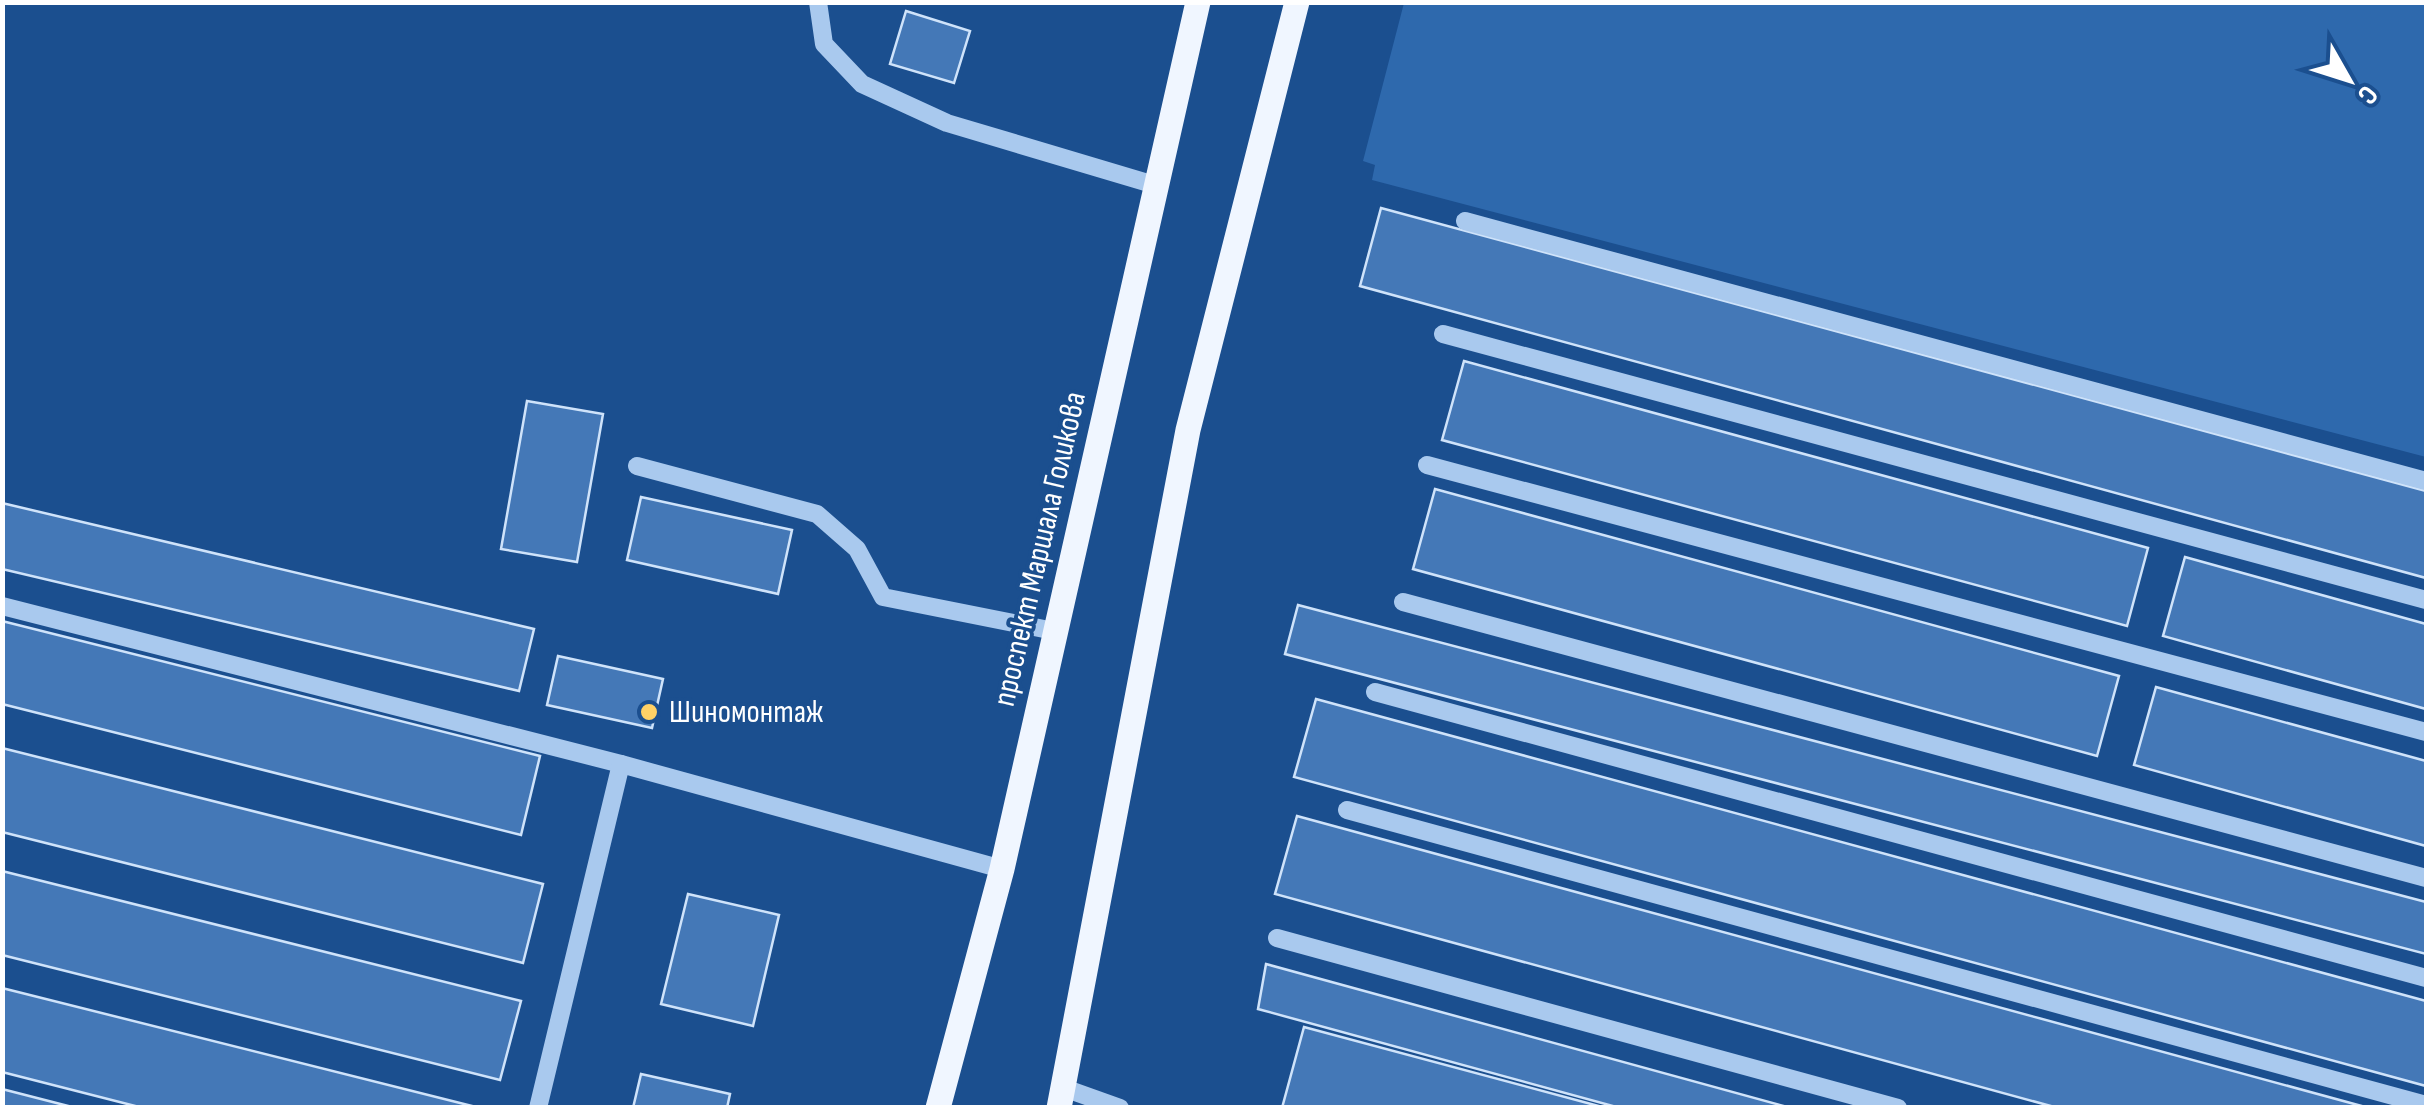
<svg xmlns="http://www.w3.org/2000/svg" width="2429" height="1110" font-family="'Sofia Sans Condensed',sans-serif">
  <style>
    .green { fill: #2e69ad }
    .building { fill: #4478b7; stroke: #cfe3fa; stroke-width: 2.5 }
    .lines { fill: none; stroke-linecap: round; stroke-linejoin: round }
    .minor { stroke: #a9c9ee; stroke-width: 18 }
    .major { stroke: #f0f6ff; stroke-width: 25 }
    .poi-dot { fill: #ffd166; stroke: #1b4f8f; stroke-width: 4 }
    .labels { text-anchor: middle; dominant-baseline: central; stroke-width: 8; stroke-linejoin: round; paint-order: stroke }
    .street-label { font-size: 32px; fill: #fff; stroke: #1b4f8f }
    .poi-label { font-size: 32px; fill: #fff; stroke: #1b4f8f; text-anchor: start }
  </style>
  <rect width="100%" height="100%" fill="#1b4f8f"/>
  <path class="green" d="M1404,3H2426V457L1372,180L1375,165L1363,161Z"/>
  <g class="building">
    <path d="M906,11L970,31L954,83L890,64Z"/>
    <path d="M1381,208L2426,491V578L1360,286Z"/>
    <path d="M1464,361L2148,548L2127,626L1442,440Z"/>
    <path d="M527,401L603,414L577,562L501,549Z"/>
    <path d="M1435,489L2119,676L2097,756L1413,569Z"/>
    <path d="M641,497L792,530L778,594L627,560Z"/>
    <path d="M2,503L534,629L519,691L2,569Z"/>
    <path d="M2185,557L2426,624V709L2163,636Z"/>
    <path d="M1298,605L2426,902V954L1285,654Z"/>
    <path d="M2,621L540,756L521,835L2,704Z"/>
    <path d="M558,656L663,679L652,728L547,705Z"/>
    <path d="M2156,687L2426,761V846L2134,765Z"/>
    <path d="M1316,699L2426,1001V1086L1294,777Z"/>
    <path d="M2,748L543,884L523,963L2,832Z"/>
    <path d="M1297,816L2369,1108H2058L1275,894Z"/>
    <path d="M2,871L521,1001L500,1080L2,955Z"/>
    <path d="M688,894L779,915L753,1026L661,1004Z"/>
    <path d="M1266,964L1791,1108H1620L1258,1009Z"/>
    <path d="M2,988L480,1108H143L2,1072Z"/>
    <path d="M1304,1027L1606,1108H1282Z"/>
    <path d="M641,1074L730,1094L727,1108H633Z"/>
    <path d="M2,1089L76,1108H2Z"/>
  </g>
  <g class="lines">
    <g class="minor">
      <path d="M818,2L824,44L862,84L947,123L1155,185"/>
      <path d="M1465,221L2426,481"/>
      <path d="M1443,334L2426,600"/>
      <path d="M1427,465L2426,732"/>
      <path d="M637,466L817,514L857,549L883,597L1054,631"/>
      <path d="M1403,602L2426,878"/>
      <path d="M2,606L621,764"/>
      <path d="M1375,692L2426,978"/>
      <path d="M1347,810L2426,1105"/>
      <path d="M1277,938L1898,1108"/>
      <path d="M1064,1088L1120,1108"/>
      <path d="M538,1108L621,764L1002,869"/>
    </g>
    <g class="major">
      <path d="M938,1108L1002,869L1198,2"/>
      <path d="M1059,1108L1188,430L1297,2"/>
    </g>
  </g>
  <circle class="poi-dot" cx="649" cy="712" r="10"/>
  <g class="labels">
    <g class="street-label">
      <text transform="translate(1040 549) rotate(-77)">проспект Маршала Голикова</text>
    </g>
    <g class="poi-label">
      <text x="669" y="712">Шиномонтаж</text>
    </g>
  </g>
  <rect width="2429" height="1110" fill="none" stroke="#ffffff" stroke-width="10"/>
  <g transform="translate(2349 80) rotate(129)" stroke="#1b4f8f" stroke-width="8" paint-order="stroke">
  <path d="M0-8L18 38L0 25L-18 38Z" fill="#ffffff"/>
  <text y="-15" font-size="28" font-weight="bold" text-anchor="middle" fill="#ffffff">С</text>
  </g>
</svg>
